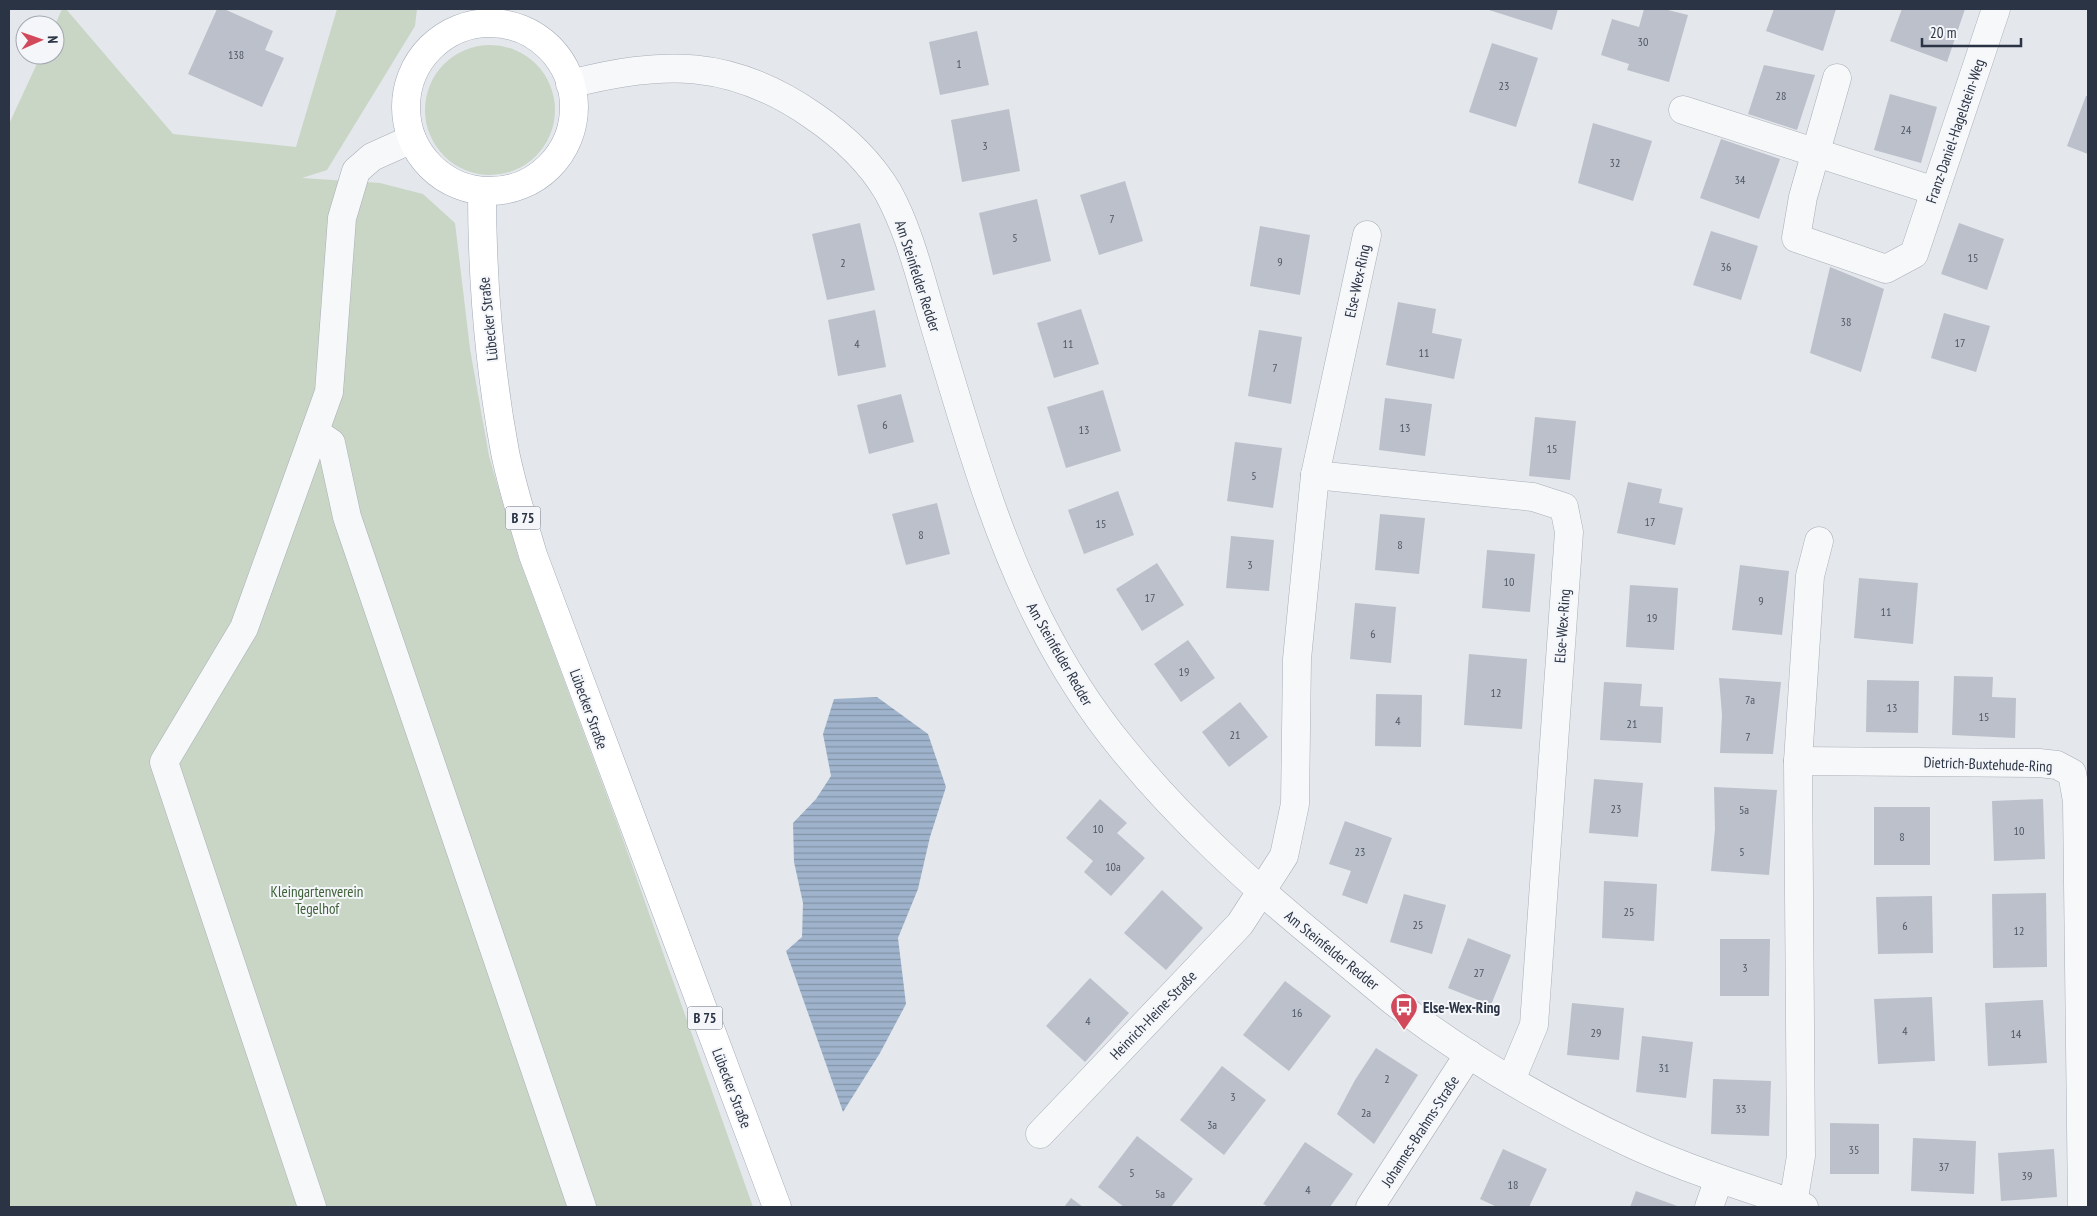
<svg xmlns="http://www.w3.org/2000/svg" width="2097" height="1216" font-family="'PT Sans Narrow',sans-serif">
  <style>
    .green { fill: #c9d6c5 }
    .water { fill: url(#water-rules) }
    .building { fill: #bbc0ca }
    .lines { fill: none; stroke-linecap: round; stroke-linejoin: round }
    .minor-casing { stroke: #a9aeb7; stroke-width: 29 }
    .major-casing { stroke: #a3abb8; stroke-width: 29 }
    .minor { stroke: #f7f8fa; stroke-width: 28 }
    .major { stroke: #fff; stroke-width: 28 }
    .labels { text-anchor: middle; dominant-baseline: central; stroke-width: 4; stroke-linejoin: round; paint-order: stroke }
    .number-label { font-size: 12px; fill: #4f5766 }
    .shield { fill: #f4f6f9; stroke: #676e7b; stroke-width: 1 }
    .shield-label { font-size: 14px; font-weight: bold; fill: #2b3445 }
    .street-label { font-size: 15px; fill: #2b3445; stroke: #f4f6f9 }
    .park-label { font-size: 15px; fill: #3f6138; stroke: #f4f6f9 }
    .poi-label { font-size: 15px; font-weight: bold; fill: #2b3445; stroke: #f4f6f9; text-anchor: start }
  </style>
  <defs>
    <pattern id="water-rules" width="6" height="5" patternUnits="userSpaceOnUse" patternTransform="scale(1.25)"><rect width="6" height="5" fill="#9fb4cc"/><path d="M0 2.5h6" fill="none" stroke="#8293a7"/></pattern>
  </defs>
  <rect width="100%" height="100%" fill="#e4e7ec"/>
  <g class="green">
    <path d="M62,9H66L173,134L296,147L337,9H417L415,26L327,170L302,178L380,183L423,194L455,223L470,349L489,456L518,556L620,831L753,1207H9V124L41,55H55V25Z"/>
    <circle cx="490" cy="110" r="65"/>
  </g>
  <path class="water" d="M877,697L928,734L946,787L930,837L918,889L898,938L906,1004L880,1053L843,1112L786,951L802,937L803,903L794,862L793,823L816,799L831,776L823,734L834,699Z"/>
  <g class="building">
    <path d="M217,9H224L273,31L265,50L284,58L262,107L188,74Z"/>
    <path d="M1486,9H1558L1552,30Z"/>
    <path d="M1644,9H1664L1688,15L1669,82L1627,70L1629,64L1601,55L1612,19L1639,27Z"/>
    <path d="M1774,9H1836L1823,51L1766,31Z"/>
    <path d="M1902,9H1965L1947,62L1890,41Z"/>
    <path d="M977,31L989,85L940,95L929,42Z"/>
    <path d="M1492,43L1538,58L1516,127L1469,112Z"/>
    <path d="M1764,65L1815,75L1797,130L1748,114Z"/>
    <path d="M1890,94L1937,107L1921,163L1874,150Z"/>
    <path d="M2086,96H2088V154L2067,146Z"/>
    <path d="M1009,109L1020,171L962,182L951,120Z"/>
    <path d="M1593,123L1652,141L1633,201L1578,183Z"/>
    <path d="M1721,139L1780,159L1759,219L1700,198Z"/>
    <path d="M1125,181L1143,241L1099,255L1080,195Z"/>
    <path d="M1037,199L1051,261L993,275L979,213Z"/>
    <path d="M860,223L875,290L827,300L812,234Z"/>
    <path d="M1959,223L2004,239L1987,290L1941,274Z"/>
    <path d="M1260,226L1310,235L1300,295L1250,286Z"/>
    <path d="M1711,231L1758,246L1741,300L1693,285Z"/>
    <path d="M1830,267L1884,289L1861,372L1810,353Z"/>
    <path d="M1398,302L1436,309L1432,333L1462,339L1454,379L1386,365Z"/>
    <path d="M1081,309L1099,364L1054,378L1037,323Z"/>
    <path d="M875,310L886,367L838,376L828,320Z"/>
    <path d="M1944,313L1990,326L1976,372L1931,358Z"/>
    <path d="M1259,330L1302,337L1291,404L1248,396Z"/>
    <path d="M1103,390L1121,451L1066,468L1047,407Z"/>
    <path d="M901,394L914,442L869,454L857,405Z"/>
    <path d="M1385,398L1432,404L1425,456L1379,450Z"/>
    <path d="M1535,417L1576,421L1570,480L1529,476Z"/>
    <path d="M1235,442L1282,448L1273,508L1227,501Z"/>
    <path d="M1628,482L1662,489L1659,503L1683,508L1675,545L1617,533Z"/>
    <path d="M1118,491L1134,535L1084,554L1068,510Z"/>
    <path d="M937,503L950,554L906,565L892,514Z"/>
    <path d="M1380,514L1425,518L1419,574L1375,570Z"/>
    <path d="M1231,536L1274,540L1269,591L1226,588Z"/>
    <path d="M1487,550L1535,554L1530,612L1482,608Z"/>
    <path d="M1157,563L1184,605L1142,631L1116,589Z"/>
    <path d="M1740,565L1789,571L1782,635L1732,630Z"/>
    <path d="M1859,578L1918,583L1913,644L1854,638Z"/>
    <path d="M1630,585L1678,588L1674,650L1626,647Z"/>
    <path d="M1355,603L1396,607L1391,663L1350,659Z"/>
    <path d="M1188,640L1215,678L1181,702L1154,664Z"/>
    <path d="M1469,654L1527,659L1522,729L1464,725Z"/>
    <path d="M1954,676L1993,677L1992,697L2016,698L2015,738L1952,735Z"/>
    <path d="M1719,678L1781,682L1773,754L1720,753L1722,715Z"/>
    <path d="M1867,680L1919,681L1918,733L1866,732Z"/>
    <path d="M1604,682L1642,684L1640,706L1663,707L1661,743L1600,740Z"/>
    <path d="M1376,694L1422,695L1421,747L1375,746Z"/>
    <path d="M1240,702L1268,737L1229,767L1202,732Z"/>
    <path d="M1594,779L1643,783L1638,837L1589,833Z"/>
    <path d="M1714,787L1777,790L1769,875L1711,871L1715,829Z"/>
    <path d="M1100,799L1127,823L1117,833L1145,858L1111,896L1084,872L1093,861L1066,838Z"/>
    <path d="M2043,799L2045,859L1994,861L1992,801Z"/>
    <rect x="1874" y="807" width="56" height="58"/>
    <path d="M1345,821L1392,838L1367,904L1342,895L1351,871L1329,864Z"/>
    <path d="M1604,881L1657,884L1654,941L1602,938Z"/>
    <path d="M1162,890L1203,928L1166,970L1124,933Z"/>
    <path d="M2046,893L2047,967L1993,968L1992,894Z"/>
    <path d="M1404,894L1446,905L1432,954L1390,942Z"/>
    <path d="M1932,896L1933,953L1878,954L1876,897Z"/>
    <path d="M1468,938L1511,955L1491,1005L1448,988Z"/>
    <path d="M1720,939H1770L1769,996H1720Z"/>
    <path d="M1090,978L1129,1013L1085,1062L1046,1026Z"/>
    <path d="M1285,981L1331,1016L1289,1071L1243,1035Z"/>
    <path d="M1932,997L1935,1061L1878,1064L1874,999Z"/>
    <path d="M2043,1000L2047,1063L1988,1066L1985,1003Z"/>
    <path d="M1572,1003L1624,1008L1619,1060L1567,1055Z"/>
    <path d="M1642,1036L1693,1042L1686,1098L1636,1092Z"/>
    <path d="M1376,1048L1418,1075L1374,1144L1337,1114L1355,1080Z"/>
    <path d="M1222,1066L1266,1100L1224,1155L1180,1120Z"/>
    <path d="M1713,1079L1771,1081L1769,1136L1711,1134Z"/>
    <path d="M1830,1123L1879,1124V1174H1830Z"/>
    <path d="M1137,1136L1193,1179L1171,1207H1124L1098,1187Z"/>
    <path d="M1913,1138L1976,1141L1974,1194L1911,1191Z"/>
    <path d="M1305,1142L1353,1174L1330,1207H1269L1263,1204Z"/>
    <path d="M1503,1149L1547,1169L1529,1207H1497L1480,1199Z"/>
    <path d="M2054,1149L2057,1197L2001,1201L1998,1153Z"/>
    <path d="M1636,1191L1680,1207H1630Z"/>
    <path d="M1071,1198L1083,1207H1064Z"/>
  </g>
  <g class="lines">
    <defs>
      <g id="minor">
        <path d="M1837,78L1803,197L1796,238L1886,269L1914,254L1996,9"/>
        <path d="M570,84C663,60 731,59 812,115C843,136 869,160 888,192C907,227 917,265 928,303C945,361 962,419 981,476C1013,574 1056,668 1122,748C1181,821 1251,884 1323,943C1347,963 1370,982 1393,1001C1467,1058 1550,1106 1634,1145C1689,1170 1747,1188 1804,1207"/>
        <path d="M1683,110L1935,191"/>
        <path d="M315,432L331,443L347,517L582,1207"/>
        <path d="M1315,475L1367,235"/>
        <path d="M1798,761L1810,576L1819,541"/>
        <path d="M1040,1134L1240,924L1284,856L1295,804L1297,659L1315,475L1533,497L1564,507L1569,532L1534,1025L1511,1080"/>
        <path d="M1793,1204L1801,1156L1798,761L2039,763L2057,765L2072,773L2077,801L2082,1207"/>
        <path d="M312,1207L164,762L244,628L329,392L342,218L356,171L372,157L412,139"/>
        <path d="M1370,1207L1469,1054"/>
        <path d="M1709,1207L1719,1179"/>
      </g>
      <g id="major">
        <circle cx="490" cy="107" r="84"/>
        <path d="M482,192C482,279 489,366 505,452C512,487 523,521 533,555L777,1207"/>
      </g>
    </defs>
    <use href="#minor" class="minor-casing"/>
    <use href="#major" class="major-casing"/>
    <use href="#minor" class="minor"/>
    <use href="#major" class="major"/>
  </g>
  <defs>
    <symbol id="bus-pin" viewBox="-11 -11 22 30"><path d="M0 17L-7.5 6A9.5 9.5 0 1 1 7.5 6Z" fill="#d1495b" stroke="#f4f6f9"/><path d="M-5-6H5V4H4V6H2V4H-2V6H-4V4H-5ZM-3.5-4V0h7V-4ZM-3.5 1.2v1.5H-2V1.2ZM2 1.2v1.5H3.5V1.2Z" fill="#fff"/></symbol>
  </defs>
  <g fill-rule="evenodd">
    <use href="#bus-pin" x="1388" y="991" width="32" height="43"/>
  </g>
  <g class="labels">
    <g class="number-label">
      <text x="1643" y="41">30</text>
      <text x="236" y="54">138</text>
      <text x="959" y="63">1</text>
      <text x="1504" y="85">23</text>
      <text x="1781" y="95">28</text>
      <text x="1906" y="129">24</text>
      <text x="985" y="145">3</text>
      <text x="1615" y="162">32</text>
      <text x="1740" y="179">34</text>
      <text x="1112" y="218">7</text>
      <text x="1015" y="237">5</text>
      <text x="1973" y="257">15</text>
      <text x="1280" y="261">9</text>
      <text x="843" y="262">2</text>
      <text x="1726" y="266">36</text>
      <text x="1846" y="321">38</text>
      <text x="1960" y="342">17</text>
      <text x="857" y="343">4</text>
      <text x="1068" y="343">11</text>
      <text x="1424" y="352">11</text>
      <text x="1275" y="367">7</text>
      <text x="885" y="424">6</text>
      <text x="1405" y="427">13</text>
      <text x="1084" y="429">13</text>
      <text x="1552" y="448">15</text>
      <text x="1254" y="475">5</text>
      <text x="1650" y="521">17</text>
      <text x="1101" y="523">15</text>
      <text x="921" y="534">8</text>
      <text x="1400" y="544">8</text>
      <text x="1250" y="564">3</text>
      <text x="1509" y="581">10</text>
      <text x="1150" y="597">17</text>
      <text x="1761" y="600">9</text>
      <text x="1886" y="611">11</text>
      <text x="1652" y="617">19</text>
      <text x="1373" y="633">6</text>
      <text x="1184" y="671">19</text>
      <text x="1496" y="692">12</text>
      <text x="1750" y="699">7a</text>
      <text x="1892" y="707">13</text>
      <text x="1984" y="716">15</text>
      <text x="1398" y="720">4</text>
      <text x="1632" y="723">21</text>
      <text x="1235" y="734">21</text>
      <text x="1748" y="736">7</text>
      <text x="1616" y="808">23</text>
      <text x="1744" y="809">5a</text>
      <text x="1098" y="828">10</text>
      <text x="2019" y="830">10</text>
      <text x="1902" y="836">8</text>
      <text x="1360" y="851">23</text>
      <text x="1742" y="851">5</text>
      <text x="1113" y="866">10a</text>
      <text x="1629" y="911">25</text>
      <text x="1418" y="924">25</text>
      <text x="1905" y="925">6</text>
      <text x="2019" y="930">12</text>
      <text x="1745" y="967">3</text>
      <text x="1479" y="972">27</text>
      <text x="1297" y="1012">16</text>
      <text x="1088" y="1020">4</text>
      <text x="1905" y="1030">4</text>
      <text x="1596" y="1032">29</text>
      <text x="2016" y="1033">14</text>
      <text x="1664" y="1067">31</text>
      <text x="1387" y="1078">2</text>
      <text x="1233" y="1096">3</text>
      <text x="1741" y="1108">33</text>
      <text x="1366" y="1112">2a</text>
      <text x="1212" y="1124">3a</text>
      <text x="1854" y="1149">35</text>
      <text x="1944" y="1166">37</text>
      <text x="1132" y="1172">5</text>
      <text x="2027" y="1175">39</text>
      <text x="1513" y="1184">18</text>
      <text x="1308" y="1189">4</text>
      <text x="1160" y="1193">5a</text>
    </g>
    <g class="shield">
      <rect x="505.5" y="506.5" width="35" height="23" rx="4"/>
      <rect x="687.5" y="1006.5" width="35" height="23" rx="4"/>
    </g>
    <g class="shield-label">
      <text x="523" y="518">B 75</text>
      <text x="705" y="1018">B 75</text>
    </g>
    <g class="street-label">
      <text transform="translate(1955 131) rotate(-71)">Franz-Daniel-Hagelstein-Weg</text>
      <text transform="translate(918 276) rotate(72)">Am Steinfelder Redder</text>
      <text transform="translate(1357 281) rotate(-78)">Else-Wex-Ring</text>
      <text transform="translate(488 319) rotate(-96)">Lübecker Straße</text>
      <text transform="translate(1562 626) rotate(-86)">Else-Wex-Ring</text>
      <text transform="translate(1060 654) rotate(60)">Am Steinfelder Redder</text>
      <text transform="translate(589 709) rotate(70)">Lübecker Straße</text>
      <text transform="translate(1988 764) rotate(2)">Dietrich-Buxtehude-Ring</text>
      <text transform="translate(1332 950) rotate(39)">Am Steinfelder Redder</text>
      <text transform="translate(1153 1015) rotate(-46)">Heinrich-Heine-Straße</text>
      <text transform="translate(732 1088) rotate(69)">Lübecker Straße</text>
      <text transform="translate(1420 1131) rotate(-57)">Johannes-Brahms-Straße</text>
    </g>
    <g class="park-label">
      <text x="317" y="891">Kleingartenverein<tspan x="317" dy="17">Tegelhof</tspan></text>
    </g>
    <g class="poi-label">
      <text x="1423" y="1007">Else-Wex-Ring</text>
    </g>
  </g>
  <rect width="2097" height="1216" fill="none" stroke="#2b3445" stroke-width="20"/>
  <g transform="translate(40 40) rotate(88)"><circle r="24" fill="#f4f6f9" stroke="#a4a8b1"/>
  <path d="M0-4L9 19L0 12L-9 19Z" fill="#d1495b"/>
  <text y="-8" font-size="14" font-weight="bold" text-anchor="middle" fill="#2b3445">N</text>
  </g>
  <path d="M1922 38v8h99v-8" fill="none" stroke="#2b3445" stroke-width="2.5"/>
  <text x="1930" y="38" font-size="15" fill="#2b3445" stroke="#f4f6f9" stroke-width="4" paint-order="stroke">20 m</text>
</svg>
